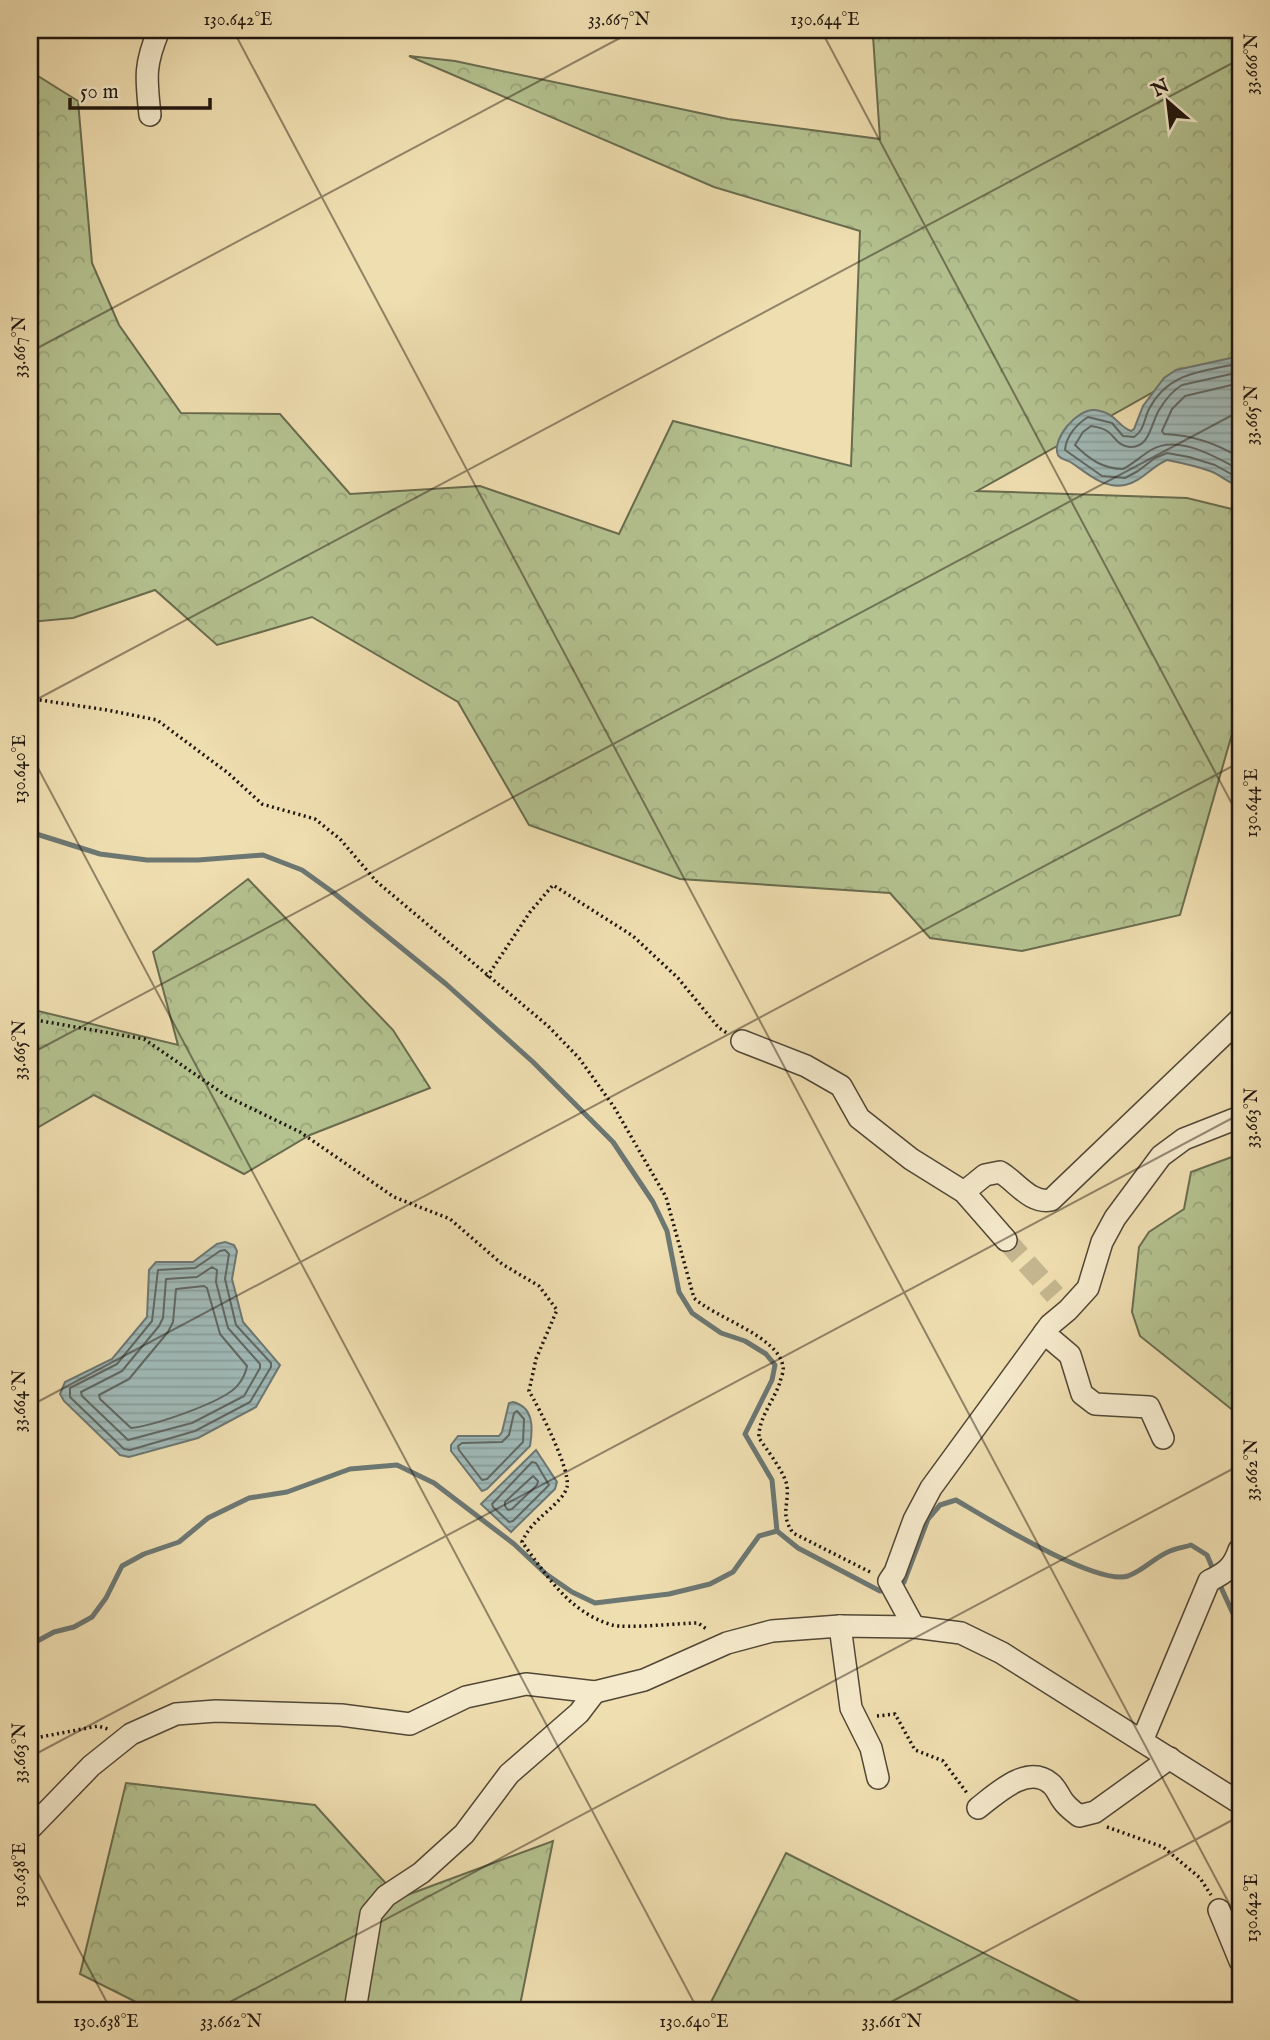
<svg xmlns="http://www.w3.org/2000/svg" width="1270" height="2040" font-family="'IM FELL English',serif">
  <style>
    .forest { fill: url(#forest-crowns); stroke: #696c4e; stroke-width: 2 }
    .water { fill: url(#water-rules); stroke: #6c7773; stroke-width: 2 }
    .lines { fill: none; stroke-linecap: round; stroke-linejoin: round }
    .shore { stroke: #5f6762; stroke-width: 2 }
    .stream { stroke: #6c7773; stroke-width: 5 }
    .minor-tunnel { stroke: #c5b68f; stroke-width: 21; stroke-dasharray: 21 10; stroke-linecap: butt }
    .minor-casing { stroke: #524736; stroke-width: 24 }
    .path { stroke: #1e150d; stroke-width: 3.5; stroke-dasharray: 2 3.5; stroke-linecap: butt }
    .minor { stroke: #f5eacc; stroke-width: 21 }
    .ticks { fill: none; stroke: #1e150d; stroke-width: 2; stroke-opacity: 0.45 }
    .neatline { fill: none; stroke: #1e150d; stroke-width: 2.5 }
    .ticks-label { font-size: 18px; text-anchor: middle; fill: #1e150d }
  </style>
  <defs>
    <pattern id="forest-crowns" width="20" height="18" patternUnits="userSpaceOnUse" patternTransform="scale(1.75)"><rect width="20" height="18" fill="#b4c290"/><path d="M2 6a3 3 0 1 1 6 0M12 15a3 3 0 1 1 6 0" fill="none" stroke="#9aa67b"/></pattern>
    <pattern id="water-rules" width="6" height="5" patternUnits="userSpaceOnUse" patternTransform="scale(1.75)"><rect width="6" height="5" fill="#a0b9b7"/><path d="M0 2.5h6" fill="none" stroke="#899e9c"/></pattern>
  </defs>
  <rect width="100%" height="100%" fill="#efdeb0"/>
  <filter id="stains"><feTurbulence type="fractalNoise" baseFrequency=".00286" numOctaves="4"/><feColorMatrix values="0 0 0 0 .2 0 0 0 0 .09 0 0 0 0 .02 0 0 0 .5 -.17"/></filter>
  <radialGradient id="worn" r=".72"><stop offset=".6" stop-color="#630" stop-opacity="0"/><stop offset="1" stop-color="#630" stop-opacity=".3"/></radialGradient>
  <g class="forest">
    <path d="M881,30H1240V363L1189,372L977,491L1187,498L1240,511V728L1234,727L1180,915L1022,951L930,938L890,893L680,879L529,825L458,702L312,617L217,645L155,590L73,618L30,622V71L78,101L92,263L119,325L181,413L280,414L350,494L480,486L619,534L673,421L851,466L860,231L714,187L409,56L455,61L728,119L880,139L873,36Z"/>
    <path d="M248,879L393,1030L430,1088L310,1135L244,1174L94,1095L30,1132V1009L178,1045L153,952Z"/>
    <path d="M1240,1154V1416L1140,1336L1132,1312L1139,1247L1149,1232L1184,1209L1191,1172Z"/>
    <path d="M126,1783L315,1805L399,1898L553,1841L519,2010H152L80,1974Z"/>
    <path d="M786,1853L1096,2010H710V2004Z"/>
  </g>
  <g class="water">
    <path d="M1240,356V486C1229,484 1221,475 1210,471C1196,466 1182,463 1167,460C1152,466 1141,482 1125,485C1104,489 1088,474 1072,463C1068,460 1061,460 1058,455C1051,439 1078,408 1095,410C1117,413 1117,426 1131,431L1134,429L1143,406L1164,378L1176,370Z"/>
    <path d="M225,1242L234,1245L237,1251L232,1279L243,1322L280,1365L256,1407L198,1438L129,1457L120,1455L64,1401L60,1394L65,1382L112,1359L147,1317L149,1270L156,1262H193L217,1244Z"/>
    <path d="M513,1402C534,1407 533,1428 530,1446L487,1489L482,1491L451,1451V1445L458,1436H499L502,1432L509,1403Z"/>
    <path d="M536,1450L557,1482L555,1489L511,1532L481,1504Z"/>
  </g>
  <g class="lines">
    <g class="shore">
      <path d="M1240,363C1203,372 1169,371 1149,409C1144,419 1144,431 1134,437L1123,436L1112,423L1088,417C1077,424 1066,436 1065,450L1102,476L1125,478L1138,471L1155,458L1167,453L1189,457L1215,465L1240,479"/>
      <path d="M1240,372L1182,385C1172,391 1165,400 1159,410C1151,423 1150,448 1130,447C1117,446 1116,437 1107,431C1103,428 1096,427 1091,426L1083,432L1075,445C1089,459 1103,469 1123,469C1133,464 1141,456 1151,450C1178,434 1216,457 1240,470"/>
      <path d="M1240,383L1185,396L1172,409L1162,431L1164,434C1191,435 1218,444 1240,458"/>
      <path d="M225,1250L229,1254L225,1279L236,1325L271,1363V1367L250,1402L195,1431L130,1450L124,1449L70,1397V1388L117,1364L152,1321L158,1270L195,1268L220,1251Z"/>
      <path d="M212,1267L217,1270L216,1282L228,1328L260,1364V1368L244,1396L192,1423L128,1440L82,1396L81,1392L122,1371L159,1326L163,1318L166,1279L197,1277Z"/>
      <path d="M204,1286L207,1288L220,1334L247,1366C246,1372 242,1380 238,1385C225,1402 152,1426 131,1428L100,1399L99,1395L129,1379L168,1332L173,1322L176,1289Z"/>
      <path d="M517,1411L524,1419L523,1442L487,1479L482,1480L459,1450L458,1446L462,1443L502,1442L509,1435L514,1413Z"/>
      <path d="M532,1462L536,1463L549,1485L513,1521L509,1522L493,1507L492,1504Z"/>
      <path d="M533,1476L538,1481L537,1485L512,1509L508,1510L505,1506V1502Z"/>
    </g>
    <g class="stream">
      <path d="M30,832L100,854L147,860H198L263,855L302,870L334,893L446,984L533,1062L613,1142L653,1202L667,1231L679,1292L692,1313L721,1333L745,1341L766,1354L775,1365L772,1380L745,1434L772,1480L777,1531L798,1548L880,1591L887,1590"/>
      <path d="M1219,1583L1235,1618L1240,1623"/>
      <path d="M900,1587L904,1582L928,1519L940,1505L956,1500C987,1518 1096,1586 1128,1576C1144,1570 1155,1557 1170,1551C1177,1548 1185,1547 1191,1545L1207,1555L1215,1574"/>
      <path d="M30,1645L54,1632L74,1627L92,1617L106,1598L122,1566L144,1554L179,1542L208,1518L249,1498L287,1492L350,1469L397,1465L434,1483L514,1544L546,1574L572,1592L595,1603L669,1594L710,1584L733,1572L759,1536L777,1531"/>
    </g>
    <path class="minor-tunnel" d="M1006,1240L1055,1295"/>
    <defs>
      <g id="minor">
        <path d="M150,115C146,78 144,65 159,30"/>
        <path d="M742,1041L806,1066L841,1086L859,1118L911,1159L964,1192L1006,1240"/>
        <path d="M964,1192L985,1175L1000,1172C1017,1182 1030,1204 1051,1200L1240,1019"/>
        <path d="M1044,1333L1070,1355L1082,1394L1095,1404L1149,1407L1163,1438"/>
        <path d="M840,1626L851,1708L871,1748L878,1778"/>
        <path d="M914,1627L889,1581L895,1572L914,1520L931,1488L1050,1325L1068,1310L1088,1288L1102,1242L1115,1218L1161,1156L1184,1139L1240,1117"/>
        <path d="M1142,1741L1209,1581C1225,1573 1233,1568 1239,1550"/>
        <path d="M978,1808C996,1794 1027,1764 1050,1783C1056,1787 1059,1796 1063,1801C1067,1807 1073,1811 1079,1816L1095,1812L1170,1758"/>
        <path d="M30,1829L91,1766L131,1734L176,1714L216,1711L341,1715L410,1724L466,1697L526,1684L595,1692L644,1680L727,1643L772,1631L840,1626L914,1627L961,1633L1002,1653L1240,1803"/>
        <path d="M1219,1910L1240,1961"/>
        <path d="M355,2010L371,1914L386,1896L421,1873L464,1834L509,1774L579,1713L595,1692"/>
      </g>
    </defs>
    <use href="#minor" class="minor-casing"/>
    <g class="path">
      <path d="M30,696L33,699L107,710L157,720L228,773L262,804L315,819L340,839L376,881L548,1026L579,1058L614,1107L666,1197L694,1298C715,1318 779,1336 783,1367C784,1371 781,1378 780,1382C774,1401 758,1418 759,1438C767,1450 785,1473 787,1486C789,1506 780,1514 793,1533L872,1573"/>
      <path d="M487,977L530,912L553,885L633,936L678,978L719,1028L727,1033"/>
      <path d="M30,1019L144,1039L228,1097L300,1132L394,1197L450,1219L502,1264L539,1286L557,1310L536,1359L529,1391C539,1408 571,1470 567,1487C566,1492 561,1498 558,1501C544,1516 531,1522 522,1542C547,1576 569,1612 612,1625C626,1629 680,1623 698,1623L708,1630"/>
      <path d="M877,1716L895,1714L915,1750L943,1761L967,1793"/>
      <path d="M30,1739L98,1726L108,1729"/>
      <path d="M1107,1827L1163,1847L1200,1878L1211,1895"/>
    </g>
    <use href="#minor" class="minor"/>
  </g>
  <path class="ticks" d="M233,30L1240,1924M821,30L1240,819M30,352L635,30M30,703L1240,59M30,753L698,2010M30,1054L1240,411M30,1406L1240,762M30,1757L1240,1114M30,1858L111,2010M215,2010L1240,1465M876,2010L1240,1816"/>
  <rect width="1270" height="2040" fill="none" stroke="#efdeb0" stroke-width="77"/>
  <g transform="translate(1168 102) rotate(332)" stroke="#f5eacc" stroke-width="5" paint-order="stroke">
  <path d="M0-5L12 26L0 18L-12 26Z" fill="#1e150d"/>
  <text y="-10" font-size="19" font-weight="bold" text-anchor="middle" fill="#1e150d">N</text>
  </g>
  <path d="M70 98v10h140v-10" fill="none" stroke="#1e150d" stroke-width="3.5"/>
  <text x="80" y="98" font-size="21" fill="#1e150d" stroke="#f5eacc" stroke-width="5" paint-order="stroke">50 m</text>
  <rect x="38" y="38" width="1194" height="1964" class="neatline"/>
  <g class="ticks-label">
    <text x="238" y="25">130.642°E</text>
    <text x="619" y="25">33.667°N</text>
    <text x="825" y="25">130.644°E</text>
    <text transform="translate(1251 64) rotate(-90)" y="6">33.666°N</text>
    <text transform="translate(19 347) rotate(-90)" y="6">33.667°N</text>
    <text transform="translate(1251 415) rotate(-90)" y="6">33.665°N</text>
    <text transform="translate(19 769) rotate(-90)" y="6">130.640°E</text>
    <text transform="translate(1251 803) rotate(-90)" y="6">130.644°E</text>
    <text transform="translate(19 1050) rotate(-90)" y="6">33.665°N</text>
    <text transform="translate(1251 1118) rotate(-90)" y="6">33.663°N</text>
    <text transform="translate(19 1401) rotate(-90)" y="6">33.664°N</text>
    <text transform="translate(1251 1470) rotate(-90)" y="6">33.662°N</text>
    <text transform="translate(19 1753) rotate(-90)" y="6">33.663°N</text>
    <text transform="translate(19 1875) rotate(-90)" y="6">130.638°E</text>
    <text transform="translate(1251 1908) rotate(-90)" y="6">130.642°E</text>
    <text x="106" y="2027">130.638°E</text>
    <text x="231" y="2027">33.662°N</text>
    <text x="694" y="2027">130.640°E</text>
    <text x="892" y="2027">33.661°N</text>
  </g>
  <rect width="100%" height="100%" filter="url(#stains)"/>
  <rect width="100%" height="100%" fill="url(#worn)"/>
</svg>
